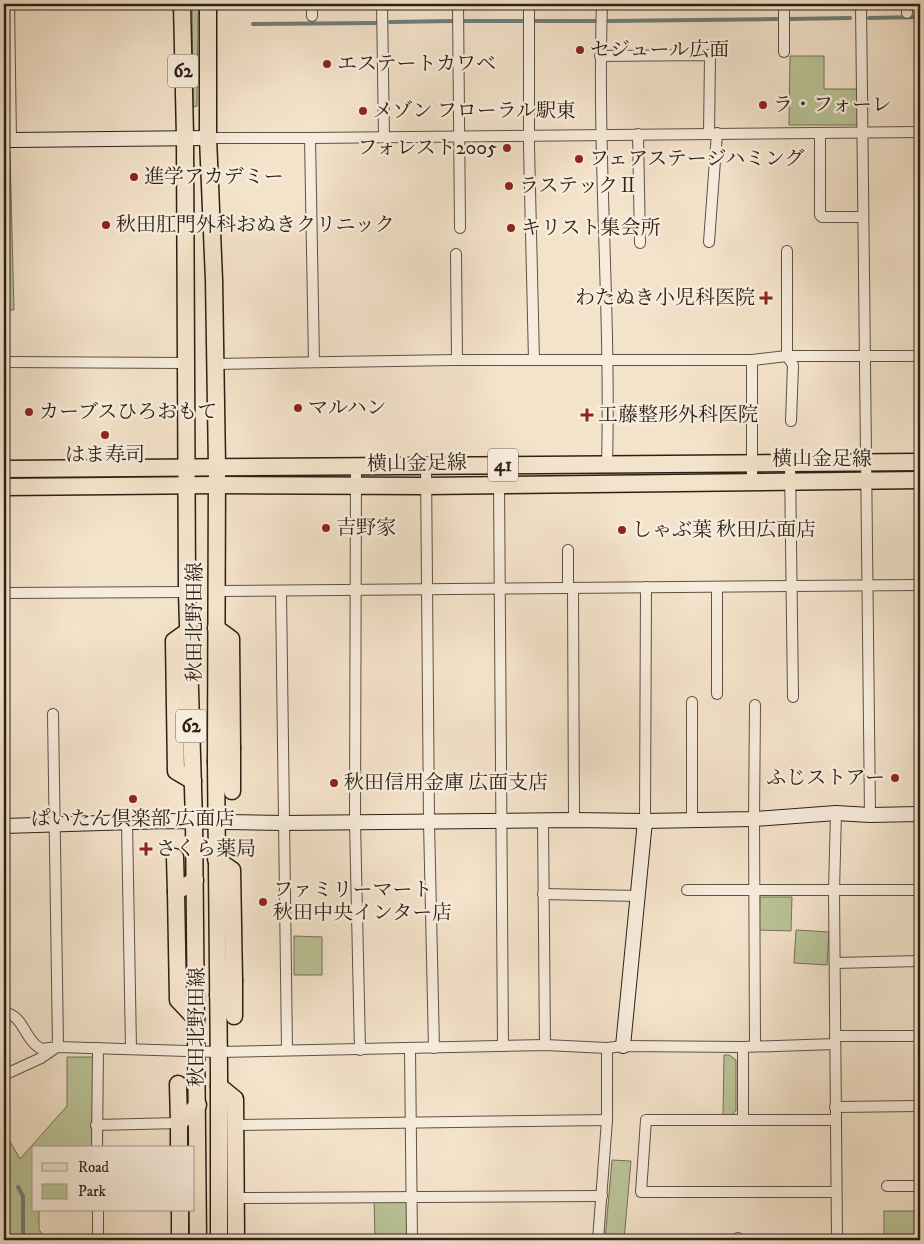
<svg xmlns="http://www.w3.org/2000/svg" width="924" height="1244" font-family="'IM FELL DW Pica','Noto Serif JP',serif">
  <style>
    .green { fill: #bac498; stroke: #727258 }
    .lines { fill: none; stroke-linecap: round; stroke-linejoin: round }
    .stream { stroke: #6f7f7a; stroke-width: 4 }
    .street-casing { stroke: #5d5244; stroke-width: 12 }
    .secondary-casing { stroke: #2b2117; stroke-width: 16 }
    .primary-casing { stroke: #2b2117; stroke-width: 19 }
    .street { stroke: #f8eddd; stroke-width: 10 }
    .secondary { stroke: #f8eddd; stroke-width: 14 }
    .primary { stroke: #f4e3cb; stroke-width: 16 }
    .poi-dot { fill: #8f2418; stroke: #f8eddd; stroke-width: 2 }
    .labels { text-anchor: middle; dominant-baseline: central; stroke-width: 5; stroke-linejoin: round; paint-order: stroke }
    .shield { fill: #f8eddd; stroke: #685e52; stroke-width: 1 }
    .shield-label { font-size: 19px; font-weight: bold; fill: #2b2117 }
    .poi-label { font-size: 20px; fill: #2b2117; stroke: #f8eddd; text-anchor: start }
    .street-label { font-size: 20px; fill: #2b2117; stroke: #f8eddd }
  </style>
  <rect width="100%" height="100%" fill="#f4e3cb"/>
  <filter id="stains"><feTurbulence type="fractalNoise" baseFrequency=".004" numOctaves="4"/><feColorMatrix values="0 0 0 0 .2 0 0 0 0 .09 0 0 0 0 .02 0 0 0 .5 -.17"/></filter>
  <radialGradient id="worn" r=".72"><stop offset=".6" stop-color="#630" stop-opacity="0"/><stop offset="1" stop-color="#630" stop-opacity=".3"/></radialGradient>
  <g class="green">
    <path d="M192,4H199L198,19L197,106L194,107L193,104Z"/>
    <path d="M790,56H824V89H860L859,125H789Z"/>
    <path d="M4,153H10L14,310H4Z"/>
    <path d="M760,897H792L791,931L759,930Z"/>
    <path d="M796,930L829,932L827,965L794,963Z"/>
    <path d="M294,936L322,937V975H294Z"/>
    <path d="M724,1055H729L736,1060V1111L729,1117H723Z"/>
    <path d="M67,1057H95L93,1148H34V1210H39V1229L45,1240H4V1131L20,1159L67,1106Z"/>
    <path d="M612,1160L631,1161L624,1240H605Z"/>
    <path d="M412,1197V1240H375L374,1198Z"/>
    <rect x="884" y="1211" width="32" height="29"/>
  </g>
  <g class="lines">
    <g class="stream">
      <path d="M869,18L920,17"/>
      <path d="M788,19L850,18"/>
      <path d="M462,21H523"/>
      <path d="M534,21H595"/>
      <path d="M608,21L777,19"/>
      <path d="M390,22L454,21"/>
      <path d="M253,24L376,23"/>
      <path d="M18,1187L23,1196V1240"/>
    </g>
    <defs>
      <g id="street">
        <path d="M312,4V16"/>
        <path d="M382,4L384,137"/>
        <path d="M458,4L460,228"/>
        <path d="M529,4V147L534,360"/>
        <path d="M602,4C597,157 611,311 607,465"/>
        <path d="M784,4V52"/>
        <path d="M861,4L870,815"/>
        <path d="M907,4V13"/>
        <path d="M600,56L708,55L710,57L709,133"/>
        <path d="M820,133V215L822,217H863"/>
        <path d="M638,134L640,243"/>
        <path d="M208,138H310L920,132"/>
        <path d="M310,138L314,362"/>
        <path d="M4,140H11L9,4"/>
        <path d="M709,242L717,133"/>
        <path d="M787,251V356L793,365L791,421"/>
        <path d="M456,254L457,360"/>
        <path d="M4,362L186,363"/>
        <path d="M216,364L457,360H752L787,356H920"/>
        <path d="M790,463L793,697"/>
        <path d="M356,466L355,822L360,1050"/>
        <path d="M426,466L429,822L434,1048"/>
        <path d="M752,481V360"/>
        <path d="M499,484L503,1046"/>
        <path d="M568,588V550"/>
        <path d="M573,588L574,820"/>
        <path d="M216,591L920,585"/>
        <path d="M281,591L287,1050"/>
        <path d="M4,593L187,592"/>
        <path d="M717,694V587"/>
        <path d="M53,714L58,1047"/>
        <path d="M836,813L834,891L837,1240"/>
        <path d="M543,820L545,1045"/>
        <path d="M692,820V702"/>
        <path d="M645,821L646,587"/>
        <path d="M127,822L131,1049"/>
        <path d="M687,890H920"/>
        <path d="M543,894L638,896"/>
        <path d="M835,963L920,961"/>
        <path d="M4,1012C21,1016 22,1029 32,1041C34,1044 38,1047 41,1049L58,1047L219,1052L545,1045L607,1048L623,1046L743,1047L835,1044"/>
        <path d="M835,1036H920"/>
        <path d="M755,1045L754,819L755,705"/>
        <path d="M743,1047V1120H646L641,1192H836"/>
        <path d="M410,1049L412,1240"/>
        <path d="M4,1075L41,1058L54,1049"/>
        <path d="M835,1107L920,1106"/>
        <path d="M743,1120H835"/>
        <path d="M96,1125L179,1123"/>
        <path d="M235,1125L607,1120"/>
        <path d="M97,1148L98,1048"/>
        <path d="M887,1186H920"/>
        <path d="M236,1198L602,1196"/>
        <path d="M738,1238V1240"/>
        <path d="M98,1240V1210"/>
        <path d="M598,1240L607,1120V1048"/>
      </g>
      <g id="secondary">
        <path d="M11,140L208,138"/>
        <path d="M4,826L167,821L284,823L574,820L645,821L754,819L836,813L870,815L920,814"/>
        <path d="M623,1046L645,821"/>
      </g>
      <g id="primary">
        <path d="M182,4L185,137L187,592L194,821L198,1240"/>
        <path d="M208,4V138L214,280L217,467L216,762L219,1073V1240"/>
        <path d="M4,469L920,462"/>
        <path d="M4,487L217,485L426,486L920,480"/>
        <path d="M188,631L174,641L176,771L193,781"/>
        <path d="M216,762L232,748L231,639L216,628"/>
        <path d="M232,791V748"/>
        <path d="M175,857L176,892"/>
        <path d="M216,859L232,870L234,980L218,995"/>
        <path d="M195,880L176,892L178,1000L196,1019"/>
        <path d="M234,980V1016"/>
        <path d="M178,1084L179,1123"/>
        <path d="M219,1086L235,1099L236,1240"/>
        <path d="M179,1148V1123L198,1105"/>
        <path d="M180,1210V1240"/>
      </g>
    </defs>
    <use href="#street" class="street-casing"/>
    <use href="#secondary" class="secondary-casing"/>
    <use href="#primary" class="primary-casing"/>
    <use href="#street" class="street"/>
    <use href="#secondary" class="secondary"/>
    <use href="#primary" class="primary"/>
  </g>
  <g class="poi-dot">
    <circle cx="580" cy="50" r="5"/>
    <circle cx="327" cy="64" r="5"/>
    <circle cx="763" cy="105" r="5"/>
    <circle cx="363" cy="111" r="5"/>
    <circle cx="507" cy="148" r="5"/>
    <circle cx="579" cy="159" r="5"/>
    <circle cx="134" cy="177" r="5"/>
    <circle cx="509" cy="186" r="5"/>
    <circle cx="106" cy="225" r="5"/>
    <circle cx="511" cy="228" r="5"/>
    <path d="M763.5 290.5h5v5h5v5h-5v5h-5v-5h-5v-5h5z"/>
    <circle cx="298" cy="408" r="5"/>
    <circle cx="29" cy="412" r="5"/>
    <path d="M584.5 407.5h5v5h5v5h-5v5h-5v-5h-5v-5h5z"/>
    <circle cx="105" cy="435" r="5"/>
    <circle cx="326" cy="528" r="5"/>
    <circle cx="622" cy="530" r="5"/>
    <circle cx="895" cy="778" r="5"/>
    <circle cx="334" cy="783" r="5"/>
    <circle cx="133" cy="799" r="5"/>
    <path d="M143.5 841.5h5v5h5v5h-5v5h-5v-5h-5v-5h5z"/>
    <circle cx="263" cy="902" r="5"/>
  </g>
  <g class="labels">
    <g class="shield">
      <rect x="168" y="54.5" width="30" height="33" rx="4"/>
      <rect x="488" y="448.5" width="30" height="33" rx="4"/>
      <rect x="176" y="709.5" width="30" height="33" rx="4"/>
    </g>
    <g class="shield-label">
      <text x="183" y="71">62</text>
      <text x="503" y="465">41</text>
      <text x="191" y="726">62</text>
    </g>
    <g class="poi-label">
      <text x="590" y="50">セジュール広面</text>
      <text x="337" y="64">エステートカワベ</text>
      <text x="773" y="105">ラ・フォーレ</text>
      <text x="373" y="111">メゾン フローラル駅東</text>
      <text x="497" y="148" text-anchor="end">フォレスト2005</text>
      <text x="589" y="159">フェアステージハミング</text>
      <text x="144" y="177">進学アカデミー</text>
      <text x="519" y="186">ラステックⅡ</text>
      <text x="116" y="225">秋田肛門外科おぬきクリニック</text>
      <text x="521" y="228">キリスト集会所</text>
      <text x="755" y="298" text-anchor="end">わたぬき小児科医院</text>
      <text x="308" y="408">マルハン</text>
      <text x="39" y="412">カーブスひろおもて</text>
      <text x="598" y="415">工藤整形外科医院</text>
      <text x="105" y="455" text-anchor="middle">はま寿司</text>
      <text x="336" y="528">吉野家</text>
      <text x="632" y="530">しゃぶ葉 秋田広面店</text>
      <text x="885" y="778" text-anchor="end">ふじストアー</text>
      <text x="344" y="783">秋田信用金庫 広面支店</text>
      <text x="133" y="819" text-anchor="middle">ぱいたん倶楽部 広面店</text>
      <text x="156" y="849">さくら薬局</text>
      <text x="273" y="890">ファミリーマート<tspan x="273" dy="23">秋田中央インター店</tspan></text>
    </g>
    <g class="street-label">
      <text x="822" y="459">横山金足線</text>
      <text transform="translate(417 464) rotate(-1)">横山金足線</text>
      <text transform="translate(195 622) rotate(-90)">秋田北野田線</text>
      <text transform="translate(197 1027) rotate(-90)">秋田北野田線</text>
    </g>
  </g>
  <rect width="924" height="1244" fill="none" stroke="#f4e3cb" stroke-width="20"/>
  <rect x="5" y="5" width="914" height="1234" fill="none" stroke="#2b2117" stroke-width="2.5"/>
  <rect x="10" y="10" width="904" height="1224" fill="none" stroke="#2b2117"/>
  <rect x="32" y="1146" width="162" height="65" fill="#f8eddd" stroke="#a69b8e"/>
  <rect x="42" y="1163" width="25" height="8" fill="#f4e3cb" stroke="#a69b8e"/>
  <text x="78" y="1172" font-size="15" fill="#2b2117">Road</text>
  <rect x="42" y="1184" width="25" height="15" fill="#bac498" stroke="#a69b8e"/>
  <text x="78" y="1196" font-size="15" fill="#2b2117">Park</text>
  <rect width="100%" height="100%" filter="url(#stains)"/>
  <rect width="100%" height="100%" fill="url(#worn)"/>
</svg>
